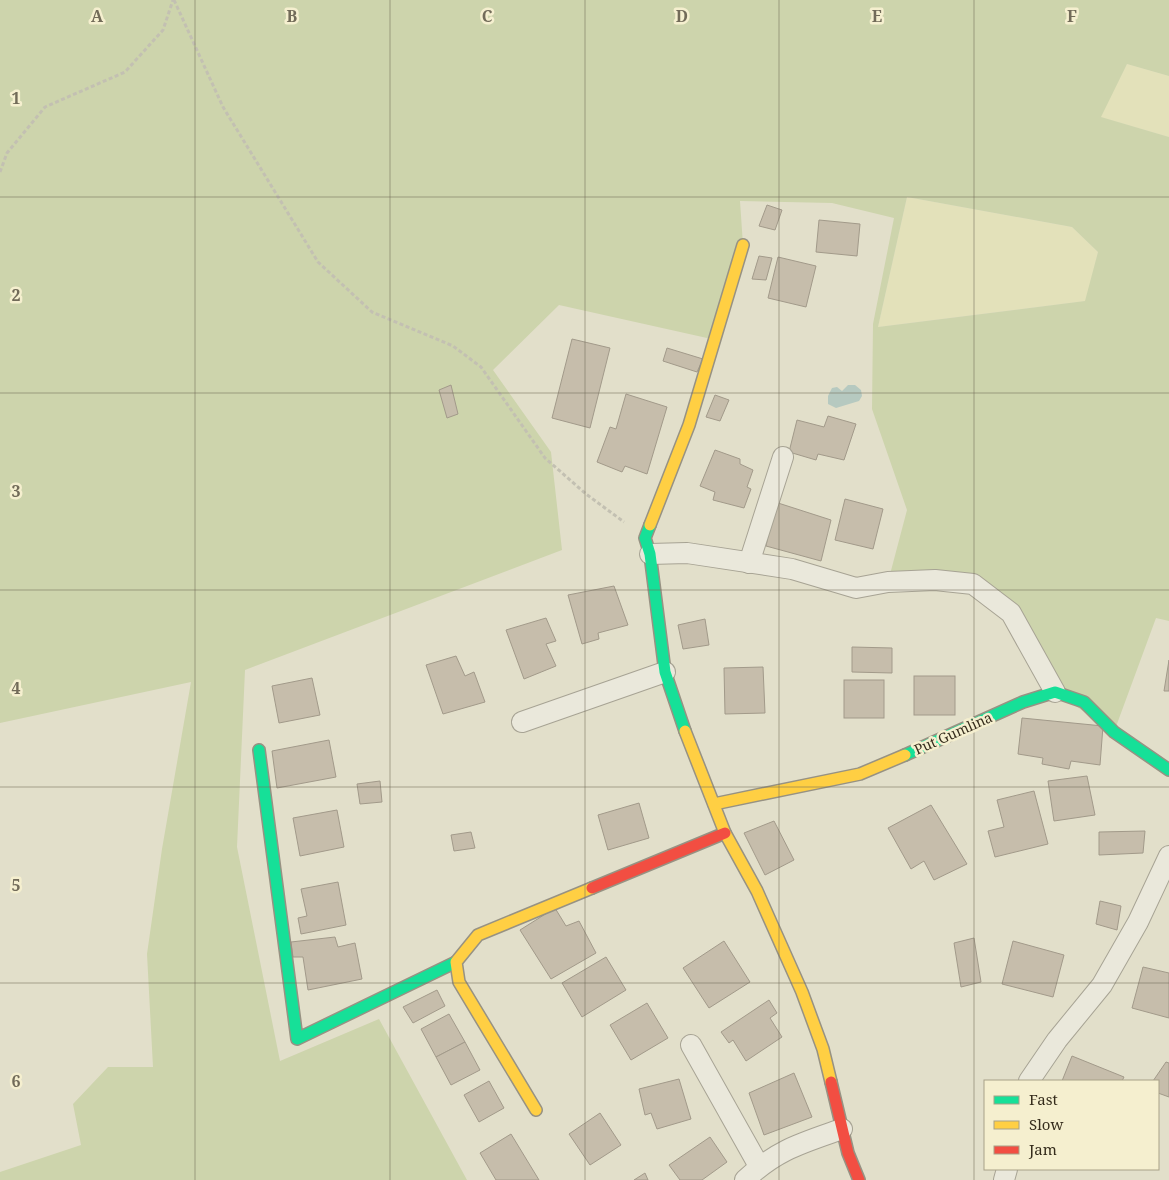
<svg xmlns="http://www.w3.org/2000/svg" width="1169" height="1180" font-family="'Noto Serif',serif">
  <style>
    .farmland { fill: #e3e1ba }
    .green { fill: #cdd4ac; fill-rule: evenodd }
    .water { fill: #b6c9c0 }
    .building { fill: #c6bdab; stroke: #a29a8a }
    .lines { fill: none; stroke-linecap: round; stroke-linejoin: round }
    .street-casing { stroke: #a7a394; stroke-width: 22 }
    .fast-casing { stroke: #979283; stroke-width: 14 }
    .slow-casing { stroke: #979283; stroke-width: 14 }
    .jam-casing { stroke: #979283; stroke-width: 14 }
    .path { stroke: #c3c0b2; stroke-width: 3; stroke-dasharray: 4 2.5; stroke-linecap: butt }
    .street { stroke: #eae8db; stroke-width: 20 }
    .fast { stroke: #16e098; stroke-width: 11 }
    .slow { stroke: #ffcf43; stroke-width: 11 }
    .jam { stroke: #f24e42; stroke-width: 11 }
    .grid { fill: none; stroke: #726b59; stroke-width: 1; stroke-opacity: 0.55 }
    .labels { text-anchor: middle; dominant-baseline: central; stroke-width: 5; stroke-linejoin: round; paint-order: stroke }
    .street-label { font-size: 14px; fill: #352c1c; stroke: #f5efcf }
    .grid-label { font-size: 16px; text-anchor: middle; font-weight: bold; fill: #726b59; stroke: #f5efcf; stroke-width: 5; stroke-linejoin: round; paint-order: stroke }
  </style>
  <rect width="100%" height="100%" fill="#e2dfca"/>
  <g class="farmland">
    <path d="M1127,64L1169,76V137L1100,117Z"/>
    <path d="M907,197L1072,227L1098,252L1086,301L878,327Z"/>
  </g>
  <path class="green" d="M0,0H1169V76L1127,64L1101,117L1169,137V621L1156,618L1114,732L1055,692L1038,659L973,584L888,582L907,510L872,409L873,324L894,218L832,203L740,201L743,245L716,340L559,305L493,370L551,452L562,550L245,670L237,847L280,1061L379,1019L467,1180H0V1172L81,1145L73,1104L108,1067H153L147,954L162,849L191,682L0,723ZM907,197L1072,227L1098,252L1085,301L878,327Z"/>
  <path class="water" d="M848,385H855L861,390L862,396L859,401L836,408L828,404V396L832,388L837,387L842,391Z"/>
  <g class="building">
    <path d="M767,205L782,210L775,230L759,226Z"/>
    <path d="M819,220L860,224L857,256L816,252Z"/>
    <path d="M759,256L772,258L766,280L752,279Z"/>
    <path d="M778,257L816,266L806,307L768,298Z"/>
    <path d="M572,339L610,348L590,428L552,418Z"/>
    <path d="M667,348L703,359L697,372L663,361Z"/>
    <path d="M451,385L458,414L447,418L439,390Z"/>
    <path d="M626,394L667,407L647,474L625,466L622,472L597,462L610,427L616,429Z"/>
    <path d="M715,395L729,400L720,421L706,417Z"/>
    <path d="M828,416L856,424L844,460L818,454L816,460L789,452L797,420L824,427Z"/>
    <path d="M715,450L740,459V464L753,470L747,487L751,489L744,508L713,500L715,492L700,486Z"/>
    <path d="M845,499L883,509L873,549L835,540Z"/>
    <path d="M775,502L831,520L821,561L766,546Z"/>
    <path d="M614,586L628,625L598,633L599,639L582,644L568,595Z"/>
    <path d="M546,618L556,641L546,644L556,666L524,679L506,630Z"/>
    <path d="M705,619L709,645L683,649L678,625Z"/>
    <path d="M852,647L892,648V673L852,672Z"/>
    <path d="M456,656L465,676L474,672L485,702L443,714L426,665Z"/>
    <path d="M1169,660V691H1164Z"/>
    <path d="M763,667L765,713L725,714L724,668Z"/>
    <rect x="914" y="676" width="41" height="39"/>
    <path d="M312,678L320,715L279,723L272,686Z"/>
    <rect x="844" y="680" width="40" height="38"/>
    <path d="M1022,718L1103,726L1100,765L1071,761L1069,769L1042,764L1043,758L1018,754Z"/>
    <path d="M329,740L336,777L277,788L272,751Z"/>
    <path d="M1087,776L1095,815L1054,821L1048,781Z"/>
    <path d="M380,781L382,802L360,804L357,784Z"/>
    <path d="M1034,791L1048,844L995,857L988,831L1004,827L997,800Z"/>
    <path d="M639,803L649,838L608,850L598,815Z"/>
    <path d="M931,805L967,864L934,880L924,861L911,869L888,828Z"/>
    <path d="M337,810L344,847L300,856L293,818Z"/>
    <path d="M774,821L794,860L765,875L744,833Z"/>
    <path d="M1145,831L1143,853L1099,855V832Z"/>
    <path d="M471,832L475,848L454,851L451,835Z"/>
    <path d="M338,882L346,925L301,934L298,918L307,916L301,889Z"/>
    <path d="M1100,901L1121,906L1117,930L1096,924Z"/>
    <path d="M555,908L566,926L579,921L596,953L551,979L520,930Z"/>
    <path d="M335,937L338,947L355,943L362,979L308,990L303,957H293L291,942Z"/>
    <path d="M974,938L981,982L961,987L954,943Z"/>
    <path d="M724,941L750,982L709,1008L683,968Z"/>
    <path d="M1013,941L1064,955L1053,997L1002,984Z"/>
    <path d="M606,957L626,990L582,1017L562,983Z"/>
    <path d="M1143,967L1169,973V1018L1132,1008Z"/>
    <path d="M437,990L445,1006L413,1023L403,1007Z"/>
    <path d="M769,1000L777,1013L770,1018L782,1037L746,1061L733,1040L729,1043L721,1032Z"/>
    <path d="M647,1003L668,1038L631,1060L610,1025Z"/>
    <path d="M449,1014L465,1042L436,1057L421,1029Z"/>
    <path d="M465,1042L480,1070L451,1085L436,1057Z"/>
    <path d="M1072,1056L1124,1077L1122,1081H1062Z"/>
    <path d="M1166,1062L1169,1063V1097L1158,1093V1081H1153Z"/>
    <path d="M794,1073L812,1117L764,1135L749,1093Z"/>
    <path d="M679,1079L691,1119L657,1129L651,1113L645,1115L639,1089Z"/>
    <path d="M489,1081L504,1108L479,1122L464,1095Z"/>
    <path d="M600,1113L621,1145L590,1165L569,1134Z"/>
    <path d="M511,1134L539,1180H496L480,1153Z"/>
    <path d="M710,1137L727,1162L702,1180H680L669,1165Z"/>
    <path d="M645,1173L648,1180H634Z"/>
  </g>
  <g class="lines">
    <defs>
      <g id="street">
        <path d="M650,554L687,553L792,569L856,588L888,582L935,580L973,584L1011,613L1055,692"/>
        <path d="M749,563L783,457"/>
        <path d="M522,722L665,672"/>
        <path d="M691,1045L759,1166"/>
        <path d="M1029,1081L1057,1040L1102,985L1138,922L1169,856"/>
        <path d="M745,1180C776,1150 802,1143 842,1129"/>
        <path d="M1004,1180L1007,1169"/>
      </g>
      <g id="fast">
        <path d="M650,525L645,538L650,554L665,672L685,731"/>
        <path d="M259,750L297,1039L456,962"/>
        <path d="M905,755L1023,702L1055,692L1084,702L1114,732L1169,770"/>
      </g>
      <g id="slow">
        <path d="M650,525L689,425L743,245"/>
        <path d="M685,731L725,833L757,891L802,992L823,1049L831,1082"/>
        <path d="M714,804L860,774L905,755"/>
        <path d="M536,1110L459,982L456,962L478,935L592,888"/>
      </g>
      <g id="jam">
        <path d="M592,888L725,833"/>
        <path d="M831,1082L848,1153L859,1180"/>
      </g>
    </defs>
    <use href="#street" class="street-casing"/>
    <use href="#fast" class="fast-casing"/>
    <use href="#slow" class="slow-casing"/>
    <use href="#jam" class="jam-casing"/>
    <g class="path">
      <path d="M174,0L223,107L318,262L372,312L453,346L481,367L545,458L586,494L624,522"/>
      <path d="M0,172L7,153L45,107L125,72L163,30L173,0"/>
    </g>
    <use href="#street" class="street"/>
    <use href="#fast" class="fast"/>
    <use href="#slow" class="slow"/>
    <use href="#jam" class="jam"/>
  </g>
  <path class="grid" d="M195,0V1180M390,0V1180M585,0V1180M779,0V1180M974,0V1180M0,197H1169M0,393H1169M0,590H1169M0,787H1169M0,983H1169"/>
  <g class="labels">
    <g class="street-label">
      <text transform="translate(953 733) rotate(-24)">Put Gumlina</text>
    </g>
  </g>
  <g class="grid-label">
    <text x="97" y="22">A</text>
    <text x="292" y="22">B</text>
    <text x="487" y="22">C</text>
    <text x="682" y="22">D</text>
    <text x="877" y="22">E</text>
    <text x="1072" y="22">F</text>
    <text x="16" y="104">1</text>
    <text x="16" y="301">2</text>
    <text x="16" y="497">3</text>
    <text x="16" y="694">4</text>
    <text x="16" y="891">5</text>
    <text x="16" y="1087">6</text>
  </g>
  <rect x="984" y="1080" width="175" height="90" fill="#f5efcf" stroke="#a8a187"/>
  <rect x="994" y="1096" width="25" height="8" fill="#16e098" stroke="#a8a187"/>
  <text x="1029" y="1105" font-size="15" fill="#352c1c">Fast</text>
  <rect x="994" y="1121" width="25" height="8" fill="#ffcf43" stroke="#a8a187"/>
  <text x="1029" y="1130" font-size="15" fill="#352c1c">Slow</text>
  <rect x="994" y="1146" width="25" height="8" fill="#f24e42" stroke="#a8a187"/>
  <text x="1029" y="1155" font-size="15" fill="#352c1c">Jam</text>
</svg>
